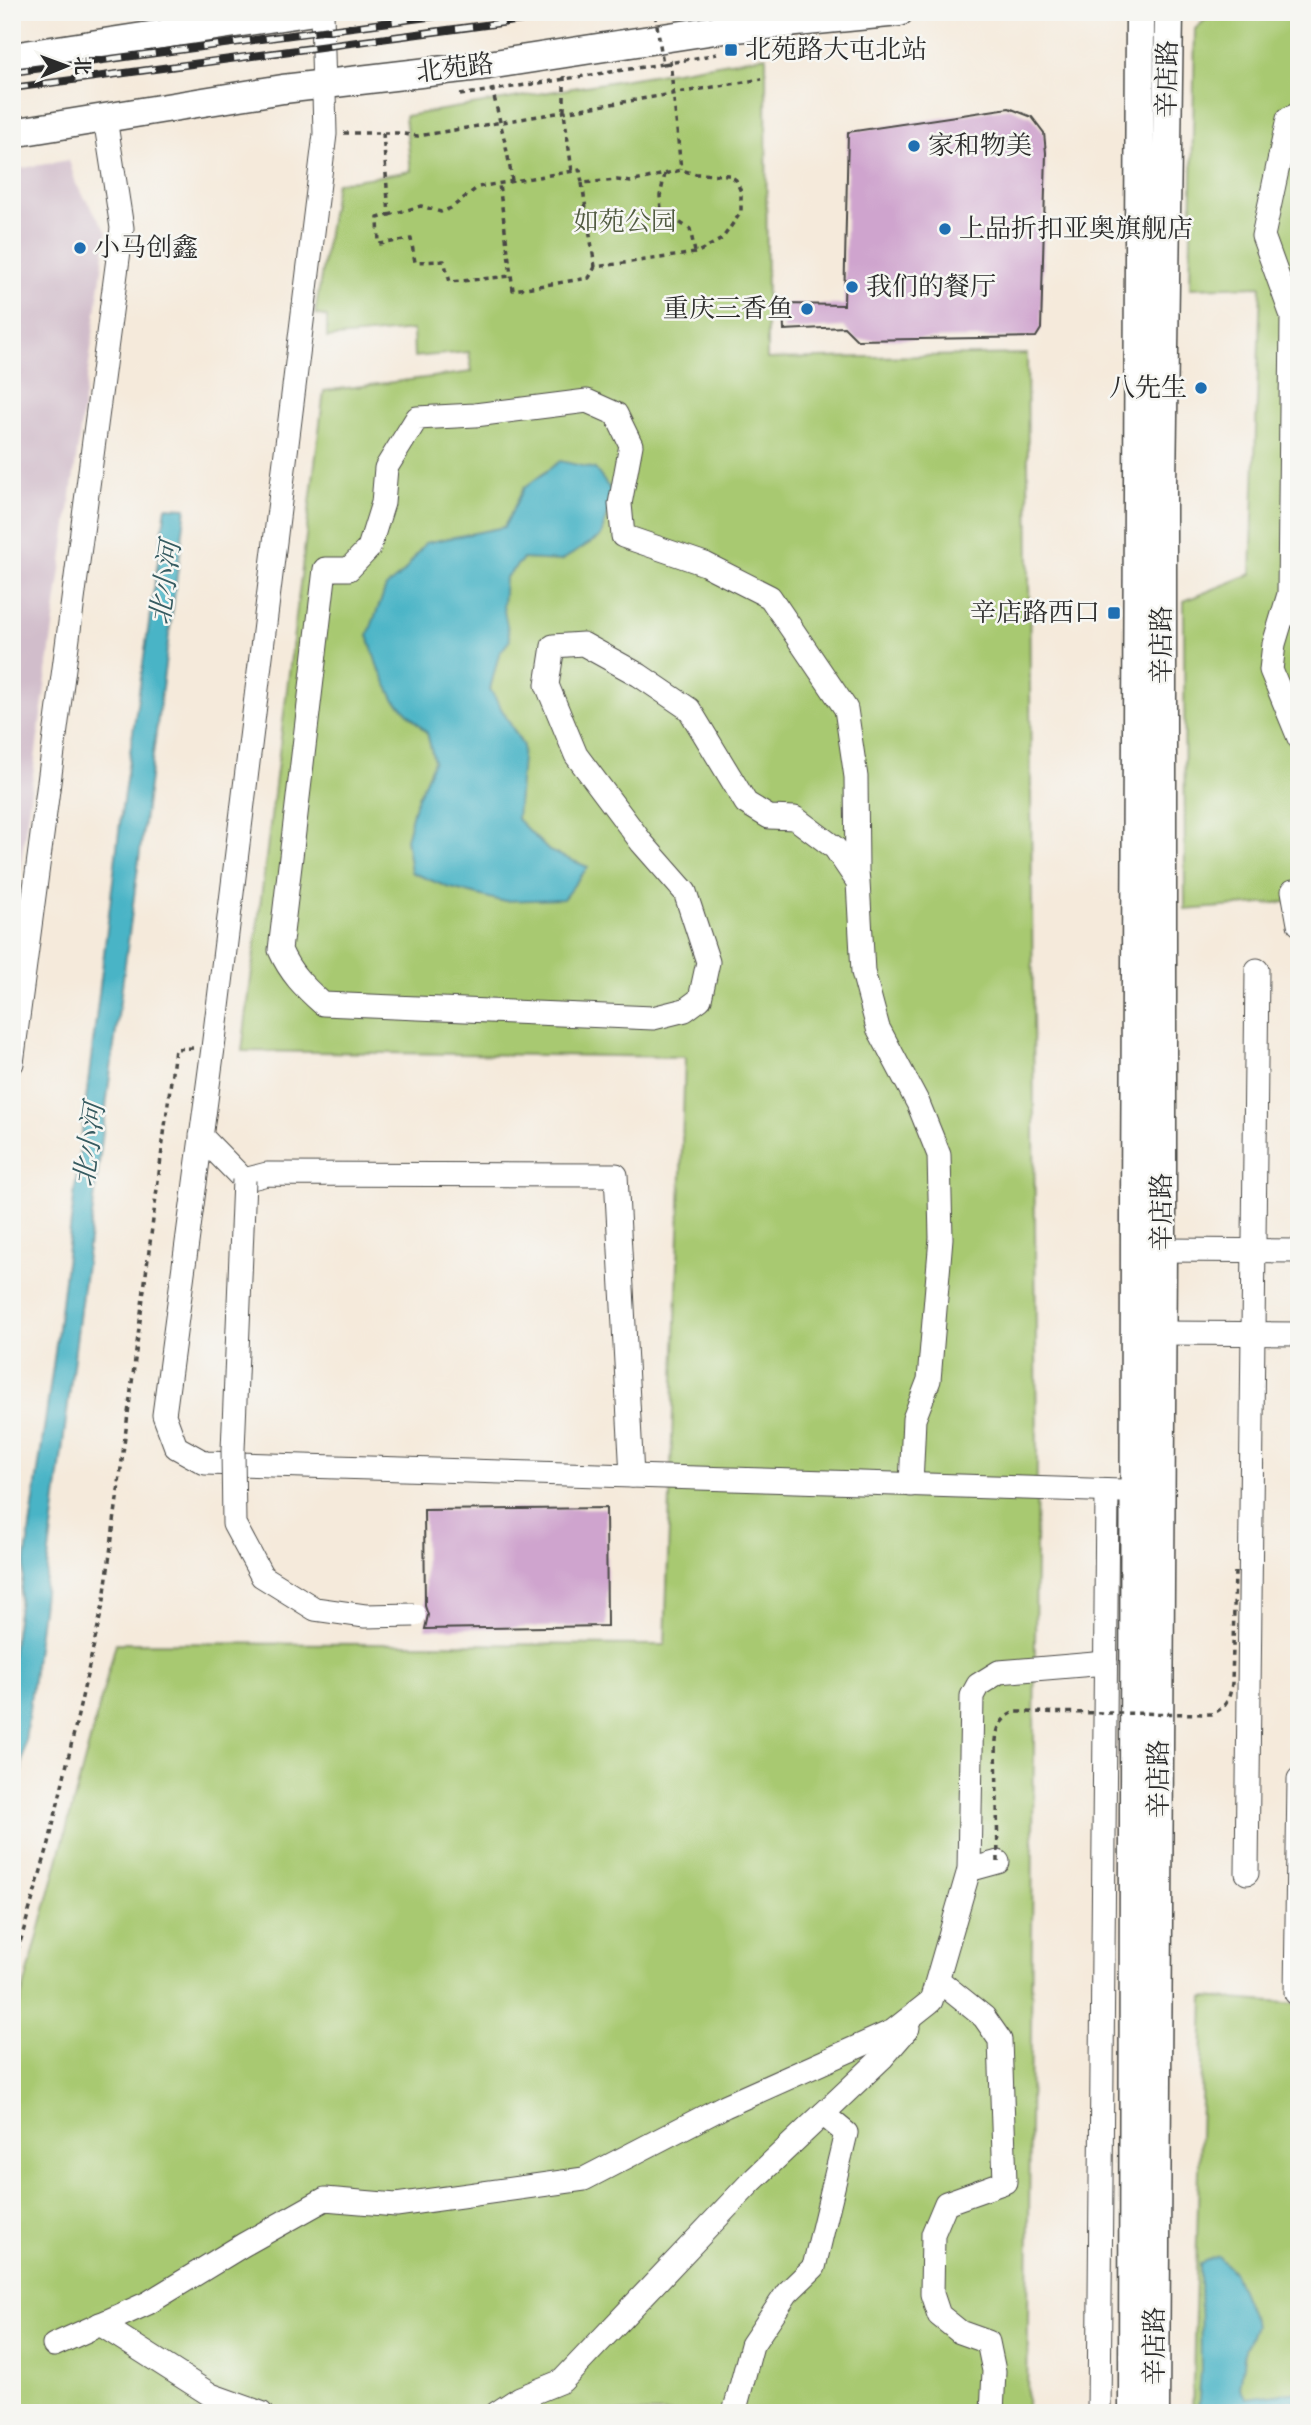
<svg xmlns="http://www.w3.org/2000/svg" width="1311" height="2425" font-family="'IM FELL DW Pica','Noto Serif SC',serif">
  <style>
    .industrial { fill: #d1bdcb }
    .green { fill: #a8c971; stroke: #6a7a4e; stroke-width: 2 }
    .water { fill: #49b4c6; stroke: #3a7078; stroke-width: 2 }
    .building { fill: #cfa4ce }
    .lines { fill: none; stroke-linecap: round; stroke-linejoin: round }
    .minor-casing { stroke: #494845; stroke-width: 25 }
    .major-casing { stroke: #494845; stroke-width: 31 }
    .path { stroke: #494845; stroke-width: 3.5; stroke-dasharray: 5 5; stroke-linecap: butt }
    .minor { stroke: #fff; stroke-width: 23 }
    .major { stroke: #fff; stroke-width: 28 }
    .rail-casing { stroke: #2b2b2b; stroke-width: 8 }
    .rail { stroke: #f6f6f2; stroke-width: 5; stroke-dasharray: 16; stroke-linecap: butt }
    .minor-bridge-casing { stroke: #494845; stroke-width: 25; stroke-linecap: butt }
    .path-bridge { stroke: #494845; stroke-width: 3.5; stroke-dasharray: 5 5; stroke-linecap: butt }
    .minor-bridge { stroke: #fff; stroke-width: 23 }
    .poi-dot { fill: #1f6fb2; stroke: #f6f6f2; stroke-width: 2.5 }
    .labels { text-anchor: middle; dominant-baseline: central; stroke-width: 5; stroke-linejoin: round; paint-order: stroke }
    .poi-label { font-size: 26px; fill: #2b2b2b; stroke: #f6f6f2; text-anchor: start }
    .street-label { font-size: 26px; fill: #2b2b2b; stroke: #f6f6f2 }
    .park-label { font-size: 26px; fill: #505a40; stroke: #f6f6f2 }
    .water-label { font-size: 28px; font-style: italic; fill: #365b61; stroke: #f6f6f2 }
  </style>
  <rect width="100%" height="100%" fill="#f6f6f2"/>
  <filter id="ink" filterUnits="userSpaceOnUse"><feTurbulence type="fractalNoise" baseFrequency=".0143" numOctaves="2"/><feDisplacementMap in="SourceGraphic" scale="14" xChannelSelector="R" yChannelSelector="G"/><feConvolveMatrix kernelMatrix="1 2 1 2 8 2 1 2 1" color-interpolation-filters="sRGB"/></filter>
  <filter id="wash" filterUnits="userSpaceOnUse"><feTurbulence type="fractalNoise" baseFrequency=".00686" numOctaves="4" result="noise"/><feDisplacementMap in="SourceGraphic" scale="28" xChannelSelector="R" yChannelSelector="G"/><feGaussianBlur stdDeviation="1.57" result="paint"/><feColorMatrix in="noise" values="0 0 0 0 0 0 0 0 0 0 0 0 0 0 0 0 0 1.4 0 .05"/><feComposite in="paint" operator="in"/></filter>
  <g filter="url(#wash)">
    <rect width="100%" height="100%" fill="#f5eadb"/>
    <path class="industrial" d="M69,160L76,184L107,232L12,928V170Z"/>
    <g class="green">
      <path d="M1214,12H1299V901L1185,910L1184,601L1251,574L1261,286L1190,288L1195,29Z"/>
      <path d="M766,56L767,359L1027,354L1037,1453L1027,2413H12V2033L116,1643L665,1645L685,1057L242,1051L324,391L472,372L469,352L414,357L413,330L327,338V317L315,314L336,183L411,171L405,116Z"/>
      <path d="M1204,1997L1299,2004V2413H1192Z"/>
    </g>
    <g class="water">
      <path d="M560,461L595,469L613,493L601,536L561,561L523,559L505,578L503,606L510,640L499,654L490,689L523,746L517,819L549,851L588,867L563,899L501,901L447,887L411,872L406,839L415,804L434,761L427,733L394,699L377,665L368,635L386,587L403,573L425,543L504,527L524,488Z"/>
      <path d="M166,507L186,508L108,1091L21,1773L12,1806V1654L55,1352L122,807Z"/>
      <path d="M1218,2256L1234,2273L1255,2325L1245,2350L1240,2388L1246,2398L1299,2391V2413H1198L1201,2370L1200,2263Z"/>
    </g>
    <g id="blocks">
      <g class="building">
        <path d="M1009,108L1032,117L1044,133L1046,153L1041,329L1036,337L857,340L844,327L784,330L783,304L844,305L848,132Z"/>
        <path d="M606,1508L607,1626L425,1629L428,1615L425,1606L424,1510Z"/>
      </g>
    </g>
  </g>
  <g filter="url(#ink)">
    <use href="#blocks" fill-opacity="0" stroke="#494845" stroke-width="2"/>
    <g class="lines">
      <defs>
        <g id="minor">
          <path d="M1299,114L1288,119L1263,236L1292,316L1289,594L1274,644L1271,670L1299,738"/>
          <path d="M858,882L835,848L795,818L769,817L746,803L689,709L639,675L583,644L553,646L547,685L576,755L642,843L685,892L708,962L700,999L685,1010L653,1018L323,1004C304,987 290,973 280,950L325,569H349L369,548L383,503L386,468L417,418L475,415L587,401L616,414L631,445L620,504L623,536L705,564L770,597L846,709L856,777L857,871L858,882L863,972L878,1028L918,1103L939,1155L941,1238L929,1380L914,1419L911,1485"/>
          <path d="M1293,891L1299,924"/>
          <path d="M12,1063L122,228L105,118"/>
          <path d="M201,1136L244,1180L267,1174L616,1175L632,1476L205,1463L176,1447L164,1415L213,1048L325,134L322,12"/>
          <path d="M1162,1250L1299,1251"/>
          <path d="M1161,1333L1299,1334"/>
          <path d="M632,1476L1122,1491"/>
          <path d="M1299,1779L1296,1993H1299"/>
          <path d="M969,1870L972,1696L978,1685L999,1672L1106,1663"/>
          <path d="M1247,1873L1257,970"/>
          <path d="M938,1980L984,2017L1000,2040L1005,2182L946,2203L933,2234L932,2294L939,2315L960,2332L988,2342L994,2371L992,2413"/>
          <path d="M100,2324L211,2395L261,2413"/>
          <path d="M54,2345L148,2303L243,2245L325,2199L396,2205L584,2179L725,2106L893,2031L931,2001L969,1870L998,1862"/>
          <path d="M497,2413L520,2398L562,2381L751,2182L882,2058L908,2028"/>
          <path d="M734,2413L752,2345L787,2293L814,2267L846,2133L823,2114"/>
          <path d="M1099,2413L1107,1491"/>
        </g>
        <g id="major">
          <path d="M12,57L308,12"/>
          <path d="M12,133L283,89L488,65L715,30L899,12"/>
          <path d="M1133,2413C1136,1613 1133,812 1140,12"/>
          <path d="M1155,2413L1162,1250V484L1169,12"/>
        </g>
      </defs>
      <use href="#minor" class="minor-casing"/>
      <use href="#major" class="major-casing"/>
      <g class="path">
        <path d="M670,60L681,170"/>
        <path d="M663,64H664"/>
        <path d="M564,76V112L572,171"/>
        <path d="M492,88C499,119 508,150 512,181"/>
        <path d="M344,133H397L418,136L762,79"/>
        <path d="M383,133L389,215L378,218L379,244L411,239L415,262L444,261L450,282L511,276"/>
        <path d="M665,174L660,196L661,211L690,229L695,252"/>
        <path d="M582,183L595,267"/>
        <path d="M389,215L421,206L441,212L451,208L478,187L580,170L582,183L617,180L631,182L681,170L696,174L729,175L736,180L741,192V212L722,239L696,253L595,267L589,278L513,290L499,184"/>
        <path d="M12,1970L49,1843L104,1600L175,1049L195,1048"/>
      </g>
      <use href="#minor" class="minor"/>
      <use href="#major" class="major"/>
      <defs>
        <g id="rail">
          <path d="M12,72L466,12"/>
          <path d="M12,88L583,12"/>
        </g>
      </defs>
      <use href="#rail" class="rail-casing"/>
      <use href="#rail" class="rail"/>
      <defs>
        <path id="minor-bridge" d="M244,1180L233,1450L234,1524L262,1576L315,1609L365,1616L414,1615"/>
      </defs>
      <use href="#minor-bridge" class="minor-bridge-casing"/>
      <g class="path-bridge">
        <path d="M664,64L717,54"/>
        <path d="M460,95L663,64L655,12"/>
        <path d="M998,1862L996,1741C997,1727 1002,1717 1015,1712L1212,1714C1227,1707 1230,1697 1232,1683L1235,1572"/>
      </g>
      <use href="#minor-bridge" class="minor-bridge"/>
    </g>
  </g>
  <g class="poi-dot">
    <rect x="724" y="43" width="14" height="14" rx="3.5"/>
    <circle cx="914" cy="146" r="7"/>
    <circle cx="945" cy="229" r="7"/>
    <circle cx="80" cy="248" r="7"/>
    <circle cx="852" cy="287" r="7"/>
    <circle cx="807" cy="309" r="7"/>
    <circle cx="1201" cy="388" r="7"/>
    <rect x="1107" y="606" width="14" height="14" rx="3.5"/>
  </g>
  <g class="labels">
    <g class="poi-label">
      <text x="745" y="50">北苑路大屯北站</text>
      <text x="928" y="146">家和物美</text>
      <text x="959" y="229">上品折扣亚奥旗舰店</text>
      <text x="94" y="248">小马创鑫</text>
      <text x="866" y="287">我们的餐厅</text>
      <text x="793" y="309" text-anchor="end">重庆三香鱼</text>
      <text x="1187" y="388" text-anchor="end">八先生</text>
      <text x="1100" y="613" text-anchor="end">辛店路西口</text>
    </g>
    <g class="street-label">
      <text transform="translate(455 69) rotate(-7)">北苑路</text>
      <text transform="translate(1168 79) rotate(-89)">辛店路</text>
      <text transform="translate(1162 645) rotate(-90)">辛店路</text>
      <text transform="translate(1162 1212) rotate(-90)">辛店路</text>
      <text transform="translate(1159 1779) rotate(-90)">辛店路</text>
      <text transform="translate(1155 2346) rotate(-90)">辛店路</text>
    </g>
    <g class="park-label">
      <text x="625" y="222">如苑公园</text>
    </g>
    <g class="water-label">
      <text transform="translate(166 583) rotate(-82)">北小河</text>
      <text transform="translate(90 1145) rotate(-82)">北小河</text>
    </g>
  </g>
  <rect width="1311" height="2425" fill="none" stroke="#f6f6f2" stroke-width="42"/>
  <g transform="translate(66 66) rotate(89)" stroke="#f6f6f2" stroke-width="5" paint-order="stroke">
  <path d="M0-5L12 26L0 18L-12 26Z" fill="#2b2b2b"/>
  <text y="-10" font-size="19" font-weight="bold" text-anchor="middle" fill="#2b2b2b">北</text>
  </g>
</svg>
